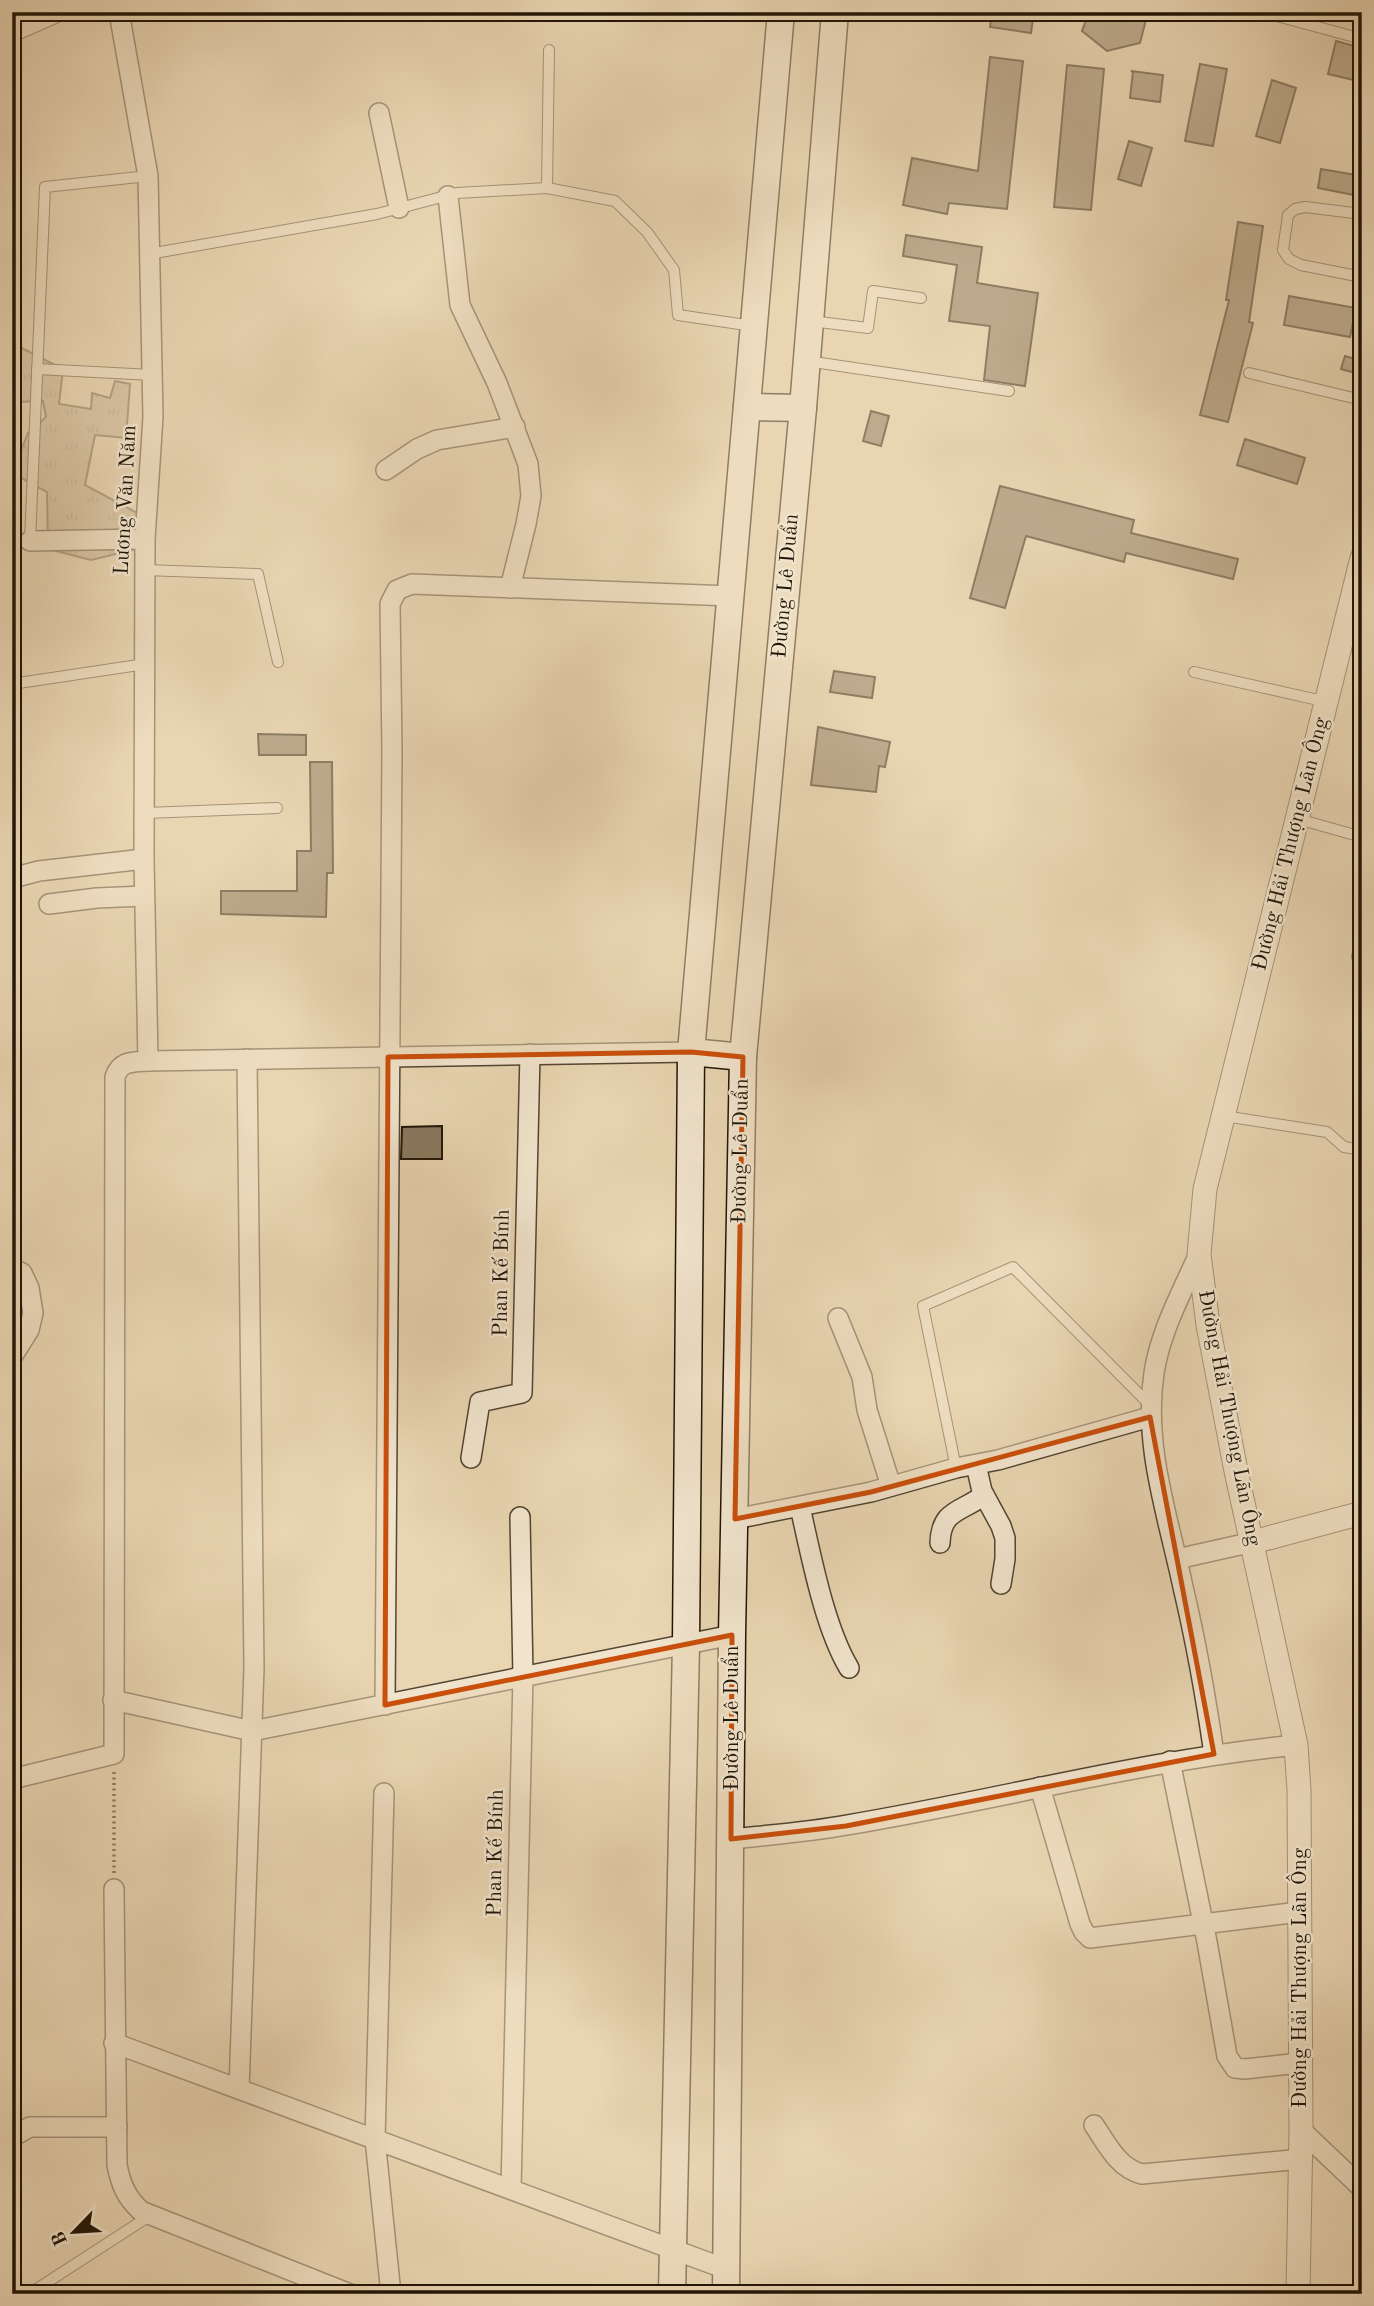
<svg xmlns="http://www.w3.org/2000/svg" width="1374" height="2306" font-family="'Old Standard TT',serif">
  <style>
    .grass { fill: url(#grass-tufts); stroke: #74644e; stroke-width: 2 }
    .building { fill: #89795f; stroke: #211506; stroke-width: 2 }
    .lines { fill: none; stroke-linecap: round; stroke-linejoin: round }
    .service-casing { stroke: #534531; stroke-width: 12 }
    .minor-casing { stroke: #534531; stroke-width: 22 }
    .tertiary-casing { stroke: #534531; stroke-width: 25 }
    .secondary-casing { stroke: #211506; stroke-width: 29 }
    .path { stroke: #211506; stroke-width: 3.5; stroke-dasharray: 2 3.5; stroke-linecap: butt }
    .service { stroke: #f1e4cd; stroke-width: 10 }
    .minor { stroke: #f1e4cd; stroke-width: 19 }
    .tertiary { stroke: #f1e4cd; stroke-width: 23 }
    .secondary { stroke: #f1e4cd; stroke-width: 26 }
    .marked { fill: none; stroke: #ca4f0b; stroke-width: 5; stroke-linejoin: round }
    .labels { text-anchor: middle; dominant-baseline: central; stroke-width: 5; stroke-linejoin: round; paint-order: stroke }
    .street-label { font-size: 21px; fill: #211506; stroke: #f1e4cd }
  </style>
  <defs>
    <pattern id="grass-tufts" width="24" height="20" patternUnits="userSpaceOnUse" patternTransform="scale(1.75)"><rect width="24" height="20" fill="#c7b495"/><path d="M3 7l-1-3M5 7V3M7 7l1-3M15 17l-1-3M17 17v-4M19 17l1-3" fill="none" stroke="#ab9a7f"/></pattern>
  </defs>
  <rect width="100%" height="100%" fill="#e9d5b2"/>
  <filter id="stains"><feTurbulence type="fractalNoise" baseFrequency=".00286" numOctaves="4"/><feColorMatrix values="0 0 0 0 .2 0 0 0 0 .09 0 0 0 0 .02 0 0 0 .5 -.17"/></filter>
  <radialGradient id="worn" r=".72"><stop offset=".6" stop-color="#630" stop-opacity="0"/><stop offset="1" stop-color="#630" stop-opacity=".3"/></radialGradient>
  <path class="grass" d="M12,343L63,369L59,404L91,409L92,393L110,398L115,381L130,384L126,438L95,435L85,485L139,514L137,549L91,560L48,549L47,492L12,473L28,433L46,417L43,401L17,402L16,385L12,383Z"/>
  <g class="building">
    <path d="M992,12H1034L1031,33L990,27Z"/>
    <path d="M1089,12H1148L1140,43L1107,51L1082,31Z"/>
    <path d="M1336,41L1362,48V82L1328,74Z"/>
    <path d="M990,57L1023,61L1007,209L949,203L947,214L903,205L912,158L978,171Z"/>
    <path d="M1200,64L1227,69L1213,146L1185,141Z"/>
    <path d="M1067,65L1104,69L1091,210L1054,207Z"/>
    <path d="M1131,71L1163,75L1160,102L1130,98L1133,72Z"/>
    <path d="M1272,80L1296,88L1280,143L1256,136Z"/>
    <path d="M1129,141L1152,148L1141,186L1118,179Z"/>
    <path d="M1321,169L1362,176L1359,196L1318,188Z"/>
    <path d="M1238,222L1263,226L1249,322L1253,323L1228,422L1200,415L1229,300H1226Z"/>
    <path d="M906,235L982,247L977,283L1038,293L1025,386L984,380L990,326L949,321L957,265L903,256Z"/>
    <path d="M1289,296L1356,308L1350,337L1284,325Z"/>
    <path d="M1345,356L1362,361V375L1341,369Z"/>
    <path d="M871,411L889,416L881,446L863,441Z"/>
    <path d="M1245,439L1305,458L1297,484L1237,465Z"/>
    <path d="M1000,486L1134,520L1131,533L1238,559L1233,579L1126,553L1124,562L1026,536L1005,608L970,598Z"/>
    <path d="M834,671L875,677L872,698L830,692Z"/>
    <path d="M818,727L890,742L885,767L879,766L876,792L811,785Z"/>
    <path d="M258,734L306,735V755H259Z"/>
    <path d="M310,762H332L333,873H327L326,917L221,914V891H297V851H311Z"/>
    <path d="M442,1126V1159H401L402,1127Z"/>
  </g>
  <g class="lines">
    <defs>
      <g id="service">
        <path d="M1270,14L1362,39"/>
        <path d="M547,188L549,50"/>
        <path d="M1362,214L1305,207L1295,209L1288,215L1283,250L1289,259L1301,265L1362,277"/>
        <path d="M149,254L377,214L457,193L547,188L615,201L647,232L674,270L678,315L753,326"/>
        <path d="M811,321L868,328L873,291L921,298"/>
        <path d="M807,361L1009,391"/>
        <path d="M37,369L152,375"/>
        <path d="M1249,373L1362,400"/>
        <path d="M30,541L45,187L148,176"/>
        <path d="M145,570L258,574L278,662"/>
        <path d="M1194,672L1327,702"/>
        <path d="M12,684L145,664"/>
        <path d="M146,813L277,808"/>
        <path d="M1298,819L1362,837"/>
        <path d="M1357,957L1362,932"/>
        <path d="M1224,1116L1327,1132L1344,1147L1362,1150"/>
        <path d="M956,1468L923,1306L1013,1267L1149,1404"/>
        <path d="M29,2294L151,2215"/>
      </g>
      <g id="minor">
        <path d="M379,113L399,208"/>
        <path d="M448,196L460,305L497,383L528,464L531,496L526,524L510,588"/>
        <path d="M386,470L417,449L437,440L515,427"/>
        <path d="M30,541L145,539"/>
        <path d="M144,859L148,1061"/>
        <path d="M12,878L39,871L144,859L145,539L153,417L148,176L119,12"/>
        <path d="M49,904L97,898L144,896"/>
        <path d="M1199,1254C1182,1292 1160,1332 1154,1373C1143,1446 1168,1516 1183,1587C1196,1642 1206,1698 1214,1754"/>
        <path d="M12,1268L22,1273L29,1288L33,1313L29,1330L12,1357"/>
        <path d="M838,1318L862,1377L867,1410L891,1486"/>
        <path d="M471,1458L480,1402L522,1393L530,1054"/>
        <path d="M976,1465L982,1491L1001,1526L1005,1538V1559L1001,1584"/>
        <path d="M800,1507C811,1555 824,1626 849,1668"/>
        <path d="M735,1519L871,1492L956,1468L998,1460L1150,1417"/>
        <path d="M940,1543C941,1509 962,1512 984,1495"/>
        <path d="M1177,1559L1253,1542"/>
        <path d="M113,1700L252,1731L732,1635"/>
        <path d="M385,1705L392,751L390,604L397,590L412,584L731,596"/>
        <path d="M1170,1761L1207,1942L1227,2056L1235,2068L1245,2069L1299,2063"/>
        <path d="M12,1779L114,1754L115,1077C120,1061 132,1062 148,1061L691,1052"/>
        <path d="M1040,1787L1080,1924L1084,1932L1090,1938L1299,1912"/>
        <path d="M384,1793L375,2139L391,2294"/>
        <path d="M731,1839C769,1835 809,1832 847,1825C997,1800 1144,1760 1296,1745"/>
        <path d="M114,1889L117,2165C121,2185 126,2197 141,2211L350,2294"/>
        <path d="M114,2043L726,2269"/>
        <path d="M239,2089L254,1668L247,1059"/>
        <path d="M1094,2125C1107,2144 1118,2168 1142,2174L1301,2159"/>
        <path d="M1301,2130L1362,2188"/>
        <path d="M12,2137L30,2127H117"/>
        <path d="M511,2189L523,1677L520,1517"/>
      </g>
      <g id="tertiary">
        <path d="M12,30L53,12"/>
        <path d="M1253,1542L1362,1513"/>
        <path d="M1298,2294L1301,2130L1299,1790L1296,1745L1236,1471L1208,1325L1199,1254L1205,1189L1362,558"/>
      </g>
      <g id="secondary">
        <path d="M747,407L803,408"/>
        <path d="M691,1052L743,1057"/>
        <path d="M672,2294L686,1645L691,1052L781,12"/>
        <path d="M726,2294L732,1635L743,1057L803,408L835,12"/>
      </g>
    </defs>
    <use href="#service" class="service-casing"/>
    <use href="#minor" class="minor-casing"/>
    <use href="#tertiary" class="tertiary-casing"/>
    <use href="#secondary" class="secondary-casing"/>
    <path class="path" d="M114,1772V1873"/>
    <use href="#service" class="service"/>
    <use href="#minor" class="minor"/>
    <use href="#tertiary" class="tertiary"/>
    <use href="#secondary" class="secondary"/>
  </g>
  <path d="M0 0H1374V2306H0ZM691,1052L743,1057L735,1519L871,1492L1150,1417L1214,1754L846,1826L731,1839L732,1635L385,1705L388,1057Z" fill="#e9d5b2" fill-opacity=".55" fill-rule="evenodd"/>
  <path class="marked" d="M691,1052L743,1057L735,1519L871,1492L1150,1417L1214,1754L846,1826L731,1839L732,1635L385,1705L388,1057Z"/>
  <g class="labels">
    <g class="street-label">
      <text transform="translate(126 500) rotate(-87)">Lương Văn Năm</text>
      <text transform="translate(786 586) rotate(-85)">Đường Lê Duẩn</text>
      <text transform="translate(1291 844) rotate(-76)">Đường Hải Thượng Lãn Ông</text>
      <text transform="translate(741 1151) rotate(-89)">Đường Lê Duẩn</text>
      <text transform="translate(502 1273) rotate(-89)">Phan Kế Bính</text>
      <text transform="translate(1229 1418) rotate(79)">Đường Hải Thượng Lãn Ông</text>
      <text transform="translate(732 1718) rotate(-90)">Đường Lê Duẩn</text>
      <text transform="translate(496 1853) rotate(-89)">Phan Kế Bính</text>
      <text transform="translate(1300 1978) rotate(-90)">Đường Hải Thượng Lãn Ông</text>
    </g>
  </g>
  <rect width="1374" height="2306" fill="none" stroke="#e9d5b2" stroke-width="42"/>
  <rect x="14" y="14" width="1346" height="2278" fill="none" stroke="#211506" stroke-width="3.5"/>
  <rect x="21" y="21" width="1332" height="2264" fill="none" stroke="#211506" stroke-width="2"/>
  <g transform="translate(74 2232) rotate(245)" stroke="#f1e4cd" stroke-width="5" paint-order="stroke">
  <path d="M0-5L12 26L0 18L-12 26Z" fill="#211506"/>
  <text y="-10" font-size="19" font-weight="bold" text-anchor="middle" fill="#211506">B</text>
  </g>
  <rect width="100%" height="100%" filter="url(#stains)"/>
  <rect width="100%" height="100%" fill="url(#worn)"/>
</svg>
